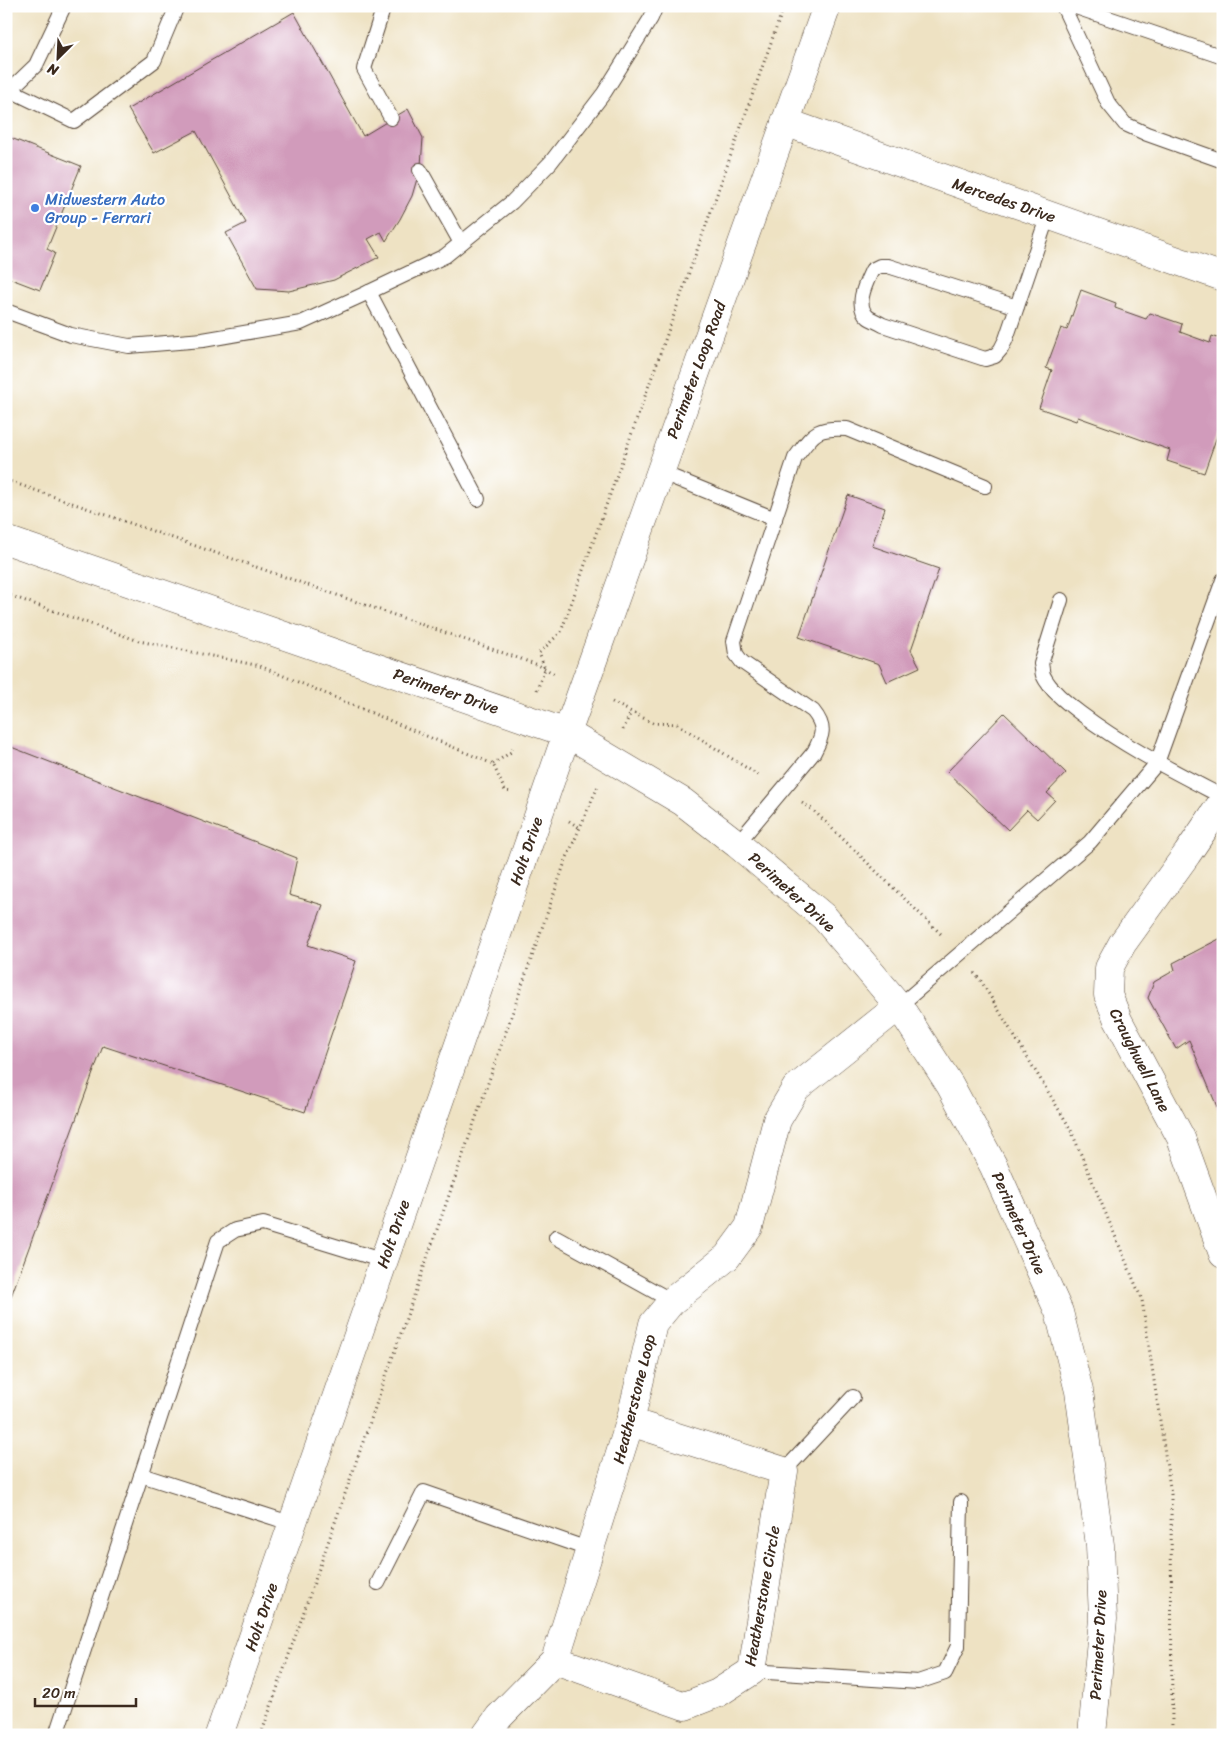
<svg xmlns="http://www.w3.org/2000/svg" width="1229" height="1741" font-family="Sriracha,sans-serif">
  <style>
    .building { fill: #d19bbb }
    .lines { fill: none; stroke-linecap: round; stroke-linejoin: round }
    .service-casing { stroke: #564637; stroke-width: 16 }
    .minor-casing { stroke: #564637; stroke-width: 29 }
    .tertiary-casing { stroke: #564637; stroke-width: 29 }
    .secondary-casing { stroke: #564637; stroke-width: 29 }
    .path { stroke: #564637; stroke-width: 3; stroke-dasharray: 1 4; stroke-linecap: butt }
    .service { stroke: #fff; stroke-width: 14 }
    .minor { stroke: #fff; stroke-width: 28 }
    .tertiary { stroke: #fff; stroke-width: 28 }
    .secondary { stroke: #fff; stroke-width: 28 }
    .shop-dot { fill: #3f7fe0; stroke: #fff; stroke-width: 2 }
    .labels { text-anchor: middle; dominant-baseline: central; stroke-width: 4.5; stroke-linejoin: round; paint-order: stroke }
    .shop-label { font-size: 16px; fill: #366cbe; stroke: #fff; text-anchor: start }
    .street-label { font-size: 16px; fill: #3b2a1e; stroke: #fff }
  </style>
  <rect width="100%" height="100%" fill="#fff"/>
  <filter id="ink" filterUnits="userSpaceOnUse"><feTurbulence type="fractalNoise" baseFrequency=".02" numOctaves="2"/><feDisplacementMap in="SourceGraphic" scale="10" xChannelSelector="R" yChannelSelector="G"/><feConvolveMatrix kernelMatrix="1 2 1 2 8 2 1 2 1" color-interpolation-filters="sRGB"/></filter>
  <filter id="wash" filterUnits="userSpaceOnUse"><feTurbulence type="fractalNoise" baseFrequency=".0096" numOctaves="4" result="noise"/><feDisplacementMap in="SourceGraphic" scale="20" xChannelSelector="R" yChannelSelector="G"/><feGaussianBlur stdDeviation="1.12" result="paint"/><feColorMatrix in="noise" values="0 0 0 0 0 0 0 0 0 0 0 0 0 0 0 0 0 1.4 0 .05"/><feComposite in="paint" operator="in"/></filter>
  <g filter="url(#wash)">
    <rect width="100%" height="100%" fill="#eee2c3"/>
    <g id="blocks">
      <g class="building">
        <path d="M294,12L363,136L408,109L423,138L421,165L412,196L400,219L386,241L381,232L368,239L379,257L334,280L289,291L257,289L226,233L246,223L196,131L154,153L128,109Z"/>
        <path d="M6,136L81,166L47,249L55,253L40,290L6,277Z"/>
        <path d="M1081,290L1116,303L1115,308L1146,319L1150,313L1182,324L1180,332L1210,343L1212,336L1223,340V434L1218,433L1204,473L1167,461L1170,450L1078,417L1076,421L1039,408L1052,370L1046,368L1061,328L1067,330Z"/>
        <path d="M848,495L885,508L872,546L939,569L911,650L920,667L887,682L879,664L799,637Z"/>
        <path d="M1004,713L1066,773L1047,793L1055,800L1037,819L1027,810L1008,830L947,772Z"/>
        <path d="M6,745L297,858L289,895L323,905L308,945L356,961L305,1112L103,1046L6,1310Z"/>
        <path d="M1223,937V1121L1189,1040L1176,1049L1148,998L1154,982L1175,970L1173,963Z"/>
      </g>
    </g>
  </g>
  <g filter="url(#ink)">
    <use href="#blocks" fill-opacity="0" stroke="#564637" stroke-width="1"/>
    <g class="lines">
      <defs>
        <g id="service">
          <path d="M384,6L364,69L391,118"/>
          <path d="M1063,6L1108,103L1125,124L1147,134L1223,161"/>
          <path d="M1073,6L1223,57"/>
          <path d="M10,90L74,121L154,61L177,6"/>
          <path d="M6,91L10,90L36,65L64,6"/>
          <path d="M420,170L461,243"/>
          <path d="M369,292L478,499"/>
          <path d="M1017,307L888,266H880L872,270C866,283 854,305 868,317C872,320 878,322 883,325L985,359L995,356L1001,349L1006,339L1048,215"/>
          <path d="M6,311L71,335L129,346L203,340L301,323L369,292L445,256L512,202L551,162L604,93L651,18L656,6"/>
          <path d="M660,472L775,519"/>
          <path d="M1061,600L1041,664C1042,667 1042,672 1043,675C1050,690 1067,703 1080,713C1125,747 1173,771 1223,797"/>
          <path d="M737,844L814,752C823,735 826,727 813,711L742,662L736,654L734,641L795,458C814,433 815,427 847,429L985,486"/>
          <path d="M899,1006L1090,842L1157,763L1223,580"/>
          <path d="M556,1237L672,1301"/>
          <path d="M784,1471L853,1397"/>
          <path d="M141,1475L293,1524"/>
          <path d="M378,1583L424,1492L591,1550"/>
          <path d="M752,1671L918,1682L945,1673L958,1646L961,1502"/>
          <path d="M56,1735L218,1241L235,1230L263,1224L384,1261"/>
        </g>
        <g id="minor">
          <path d="M785,122L1223,277"/>
          <path d="M1223,801L1187,854L1122,944L1109,968L1108,995L1118,1020L1181,1138L1223,1254"/>
          <path d="M555,1660L685,1706L718,1693L752,1671L784,1471L630,1422"/>
          <path d="M219,1735L567,733"/>
          <path d="M486,1735L499,1717L555,1660L630,1422L653,1324L672,1301L727,1257L749,1227L777,1120L796,1088L899,1006"/>
        </g>
        <path id="tertiary" d="M567,733L827,6"/>
        <path id="secondary" d="M6,540L567,733L683,802L737,844L824,917L899,1006L950,1085L994,1167L1059,1312L1079,1391L1100,1545L1103,1619L1092,1735"/>
      </defs>
      <use href="#service" class="service-casing"/>
      <use href="#minor" class="minor-casing"/>
      <use href="#tertiary" class="tertiary-casing"/>
      <use href="#secondary" class="secondary-casing"/>
      <g class="path">
        <path d="M6,480L538,665L555,674"/>
        <path d="M6,594L139,641L260,666L493,764L505,791L513,792"/>
        <path d="M537,690L545,669L539,653L561,632L784,6"/>
        <path d="M612,702L653,723L677,724L761,777"/>
        <path d="M623,730L631,712"/>
        <path d="M493,764L511,752L513,747"/>
        <path d="M802,803L812,809L943,936"/>
        <path d="M569,821L580,828"/>
        <path d="M974,973L981,981L1070,1128L1142,1300L1171,1494L1172,1735"/>
        <path d="M261,1735L565,862L598,786"/>
      </g>
      <use href="#service" class="service"/>
      <use href="#minor" class="minor"/>
      <use href="#tertiary" class="tertiary"/>
      <use href="#secondary" class="secondary"/>
    </g>
  </g>
  <circle class="shop-dot" cx="35" cy="208" r="5"/>
  <g class="labels">
    <g class="shop-label">
      <text x="45" y="199">Midwestern Auto<tspan x="45" dy="18">Group - Ferrari</tspan></text>
    </g>
    <g class="street-label">
      <text transform="translate(1004 200) rotate(19)">Mercedes Drive</text>
      <text transform="translate(696 370) rotate(-70)">Perimeter Loop Road</text>
      <text transform="translate(446 691) rotate(19)">Perimeter Drive</text>
      <text transform="translate(526 851) rotate(-71)">Holt Drive</text>
      <text transform="translate(792 892) rotate(42)">Perimeter Drive</text>
      <text transform="translate(1140 1060) rotate(63)">Craughwell Lane</text>
      <text transform="translate(1019 1223) rotate(66)">Perimeter Drive</text>
      <text transform="translate(393 1234) rotate(-71)">Holt Drive</text>
      <text transform="translate(634 1399) rotate(-76)">Heatherstone Loop</text>
      <text transform="translate(762 1596) rotate(-80)">Heatherstone Circle</text>
      <text transform="translate(261 1617) rotate(-71)">Holt Drive</text>
      <text transform="translate(1098 1645) rotate(-87)">Perimeter Drive</text>
    </g>
  </g>
  <rect width="1229" height="1741" fill="none" stroke="#fff" stroke-width="25"/>
  <g transform="translate(58 58) rotate(204)" stroke="#ffffff" stroke-width="4" paint-order="stroke">
  <path d="M0-4L9 19L0 12L-9 19Z" fill="#3b2a1e"/>
  <text y="-8" font-size="14" font-weight="bold" text-anchor="middle" fill="#3b2a1e">N</text>
  </g>
  <path d="M35 1698v8h101v-8" fill="none" stroke="#3b2a1e" stroke-width="2.5"/>
  <text x="42" y="1698" font-size="15" fill="#3b2a1e" stroke="#ffffff" stroke-width="4" paint-order="stroke">20 m</text>
</svg>
